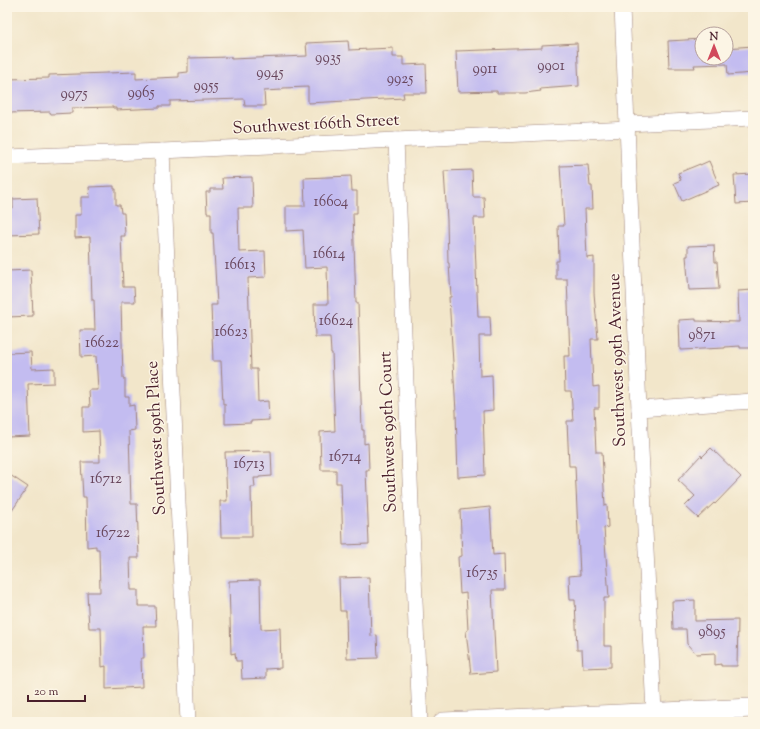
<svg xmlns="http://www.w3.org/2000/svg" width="760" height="729" font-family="'Sorts Mill Goudy',serif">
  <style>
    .building { fill: #c3bcf0 }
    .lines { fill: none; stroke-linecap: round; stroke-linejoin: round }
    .minor-casing { stroke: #9e827a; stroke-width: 16 }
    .tertiary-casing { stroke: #9e827a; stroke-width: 20 }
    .minor { stroke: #fff; stroke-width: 15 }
    .tertiary { stroke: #fff; stroke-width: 19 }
    .labels { text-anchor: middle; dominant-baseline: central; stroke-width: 3; stroke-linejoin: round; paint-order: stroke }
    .number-label { font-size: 15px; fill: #68465c }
    .street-label { font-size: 17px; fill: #4a1f2b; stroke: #fcf5e5 }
  </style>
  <rect width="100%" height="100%" fill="#fcf5e5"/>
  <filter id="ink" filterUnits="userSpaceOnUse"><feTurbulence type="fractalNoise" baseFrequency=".025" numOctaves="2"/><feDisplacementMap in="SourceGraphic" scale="8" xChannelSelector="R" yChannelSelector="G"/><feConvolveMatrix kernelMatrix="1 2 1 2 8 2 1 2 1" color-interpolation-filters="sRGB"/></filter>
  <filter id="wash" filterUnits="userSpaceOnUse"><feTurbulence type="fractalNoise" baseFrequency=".012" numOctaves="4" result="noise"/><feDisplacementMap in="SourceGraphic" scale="16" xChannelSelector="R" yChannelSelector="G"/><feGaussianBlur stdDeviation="0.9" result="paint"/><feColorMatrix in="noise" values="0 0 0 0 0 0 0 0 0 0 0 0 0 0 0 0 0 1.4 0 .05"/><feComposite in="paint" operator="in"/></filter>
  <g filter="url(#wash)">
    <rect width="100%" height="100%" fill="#f2e6ca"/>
    <g id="blocks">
      <g class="building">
        <path d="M702,39V58H726V48L753,46V73L728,75L727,64L694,65L695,68H669L668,41Z"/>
        <path d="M348,41L349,50L393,48V57H403V65L426,64L427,93H403L404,98L308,103V87L283,88L282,90L264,91L265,106H245L244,99L170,101V106H159V108L116,110V108H113V107L72,108V113L51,114L50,112L7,113V79L49,78V75L136,72V79L179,77V73L188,72V58L231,57V59L307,56L306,43Z"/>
        <path d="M577,43L579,86L540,89L541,91L525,93H497V91L458,92L456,51L542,48V45Z"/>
        <path d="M709,161L719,185L682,201L674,183L681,180L678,173L700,164V165Z"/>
        <path d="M588,165L590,186H592L593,209H585L587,258L594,257V293L598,339H591L593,387L599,386V408H594L596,452H602L605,506L607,505L608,527L604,528L609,598H604V646H611V667L583,668L582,650H577L575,600H570L569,576L580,575L575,466H569L567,421H573L571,391H565L564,356H570L567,279H556V261H559L558,226H564L560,166Z"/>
        <path d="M472,170L473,197H484L485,218H474L478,317H490L491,336H479L480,376L492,375L493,410L483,411L485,475L458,477L456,412L449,297H451L449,263H448L447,220L444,171Z"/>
        <path d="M753,174V203L736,204L734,175Z"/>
        <path d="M351,176L352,191H357V213H353L356,303H358L362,430H364V444L368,443L369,470H366L369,544L343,545L341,483H336V470H321L320,432L335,431L332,353H331L330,337H315L314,304H328L327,267L305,268L303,230L286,231V206H305L304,178Z"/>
        <path d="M252,177L253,208H238L239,252L265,251L266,277L248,278L251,369H257L258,402L268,401L269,420L251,421V423L225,424V404H223L221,361H213L211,305H217L213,233H211V213H207L206,192H210V189H223L222,178Z"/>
        <path d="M114,186V189H116V205H120L121,213H124L125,236H121L123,287H134L135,302H121L123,379H125V397H129V406L134,405L135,430L129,431L131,504H137L139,558H130L131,590H138V606H155L156,626H143L144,658H141L142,687L106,689V666L102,667L101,628H89L87,592H100L99,549H96V546L87,547L86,497H83L81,462H100L99,431L83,432V407H90L89,390H98L96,356L81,357L80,330H95L94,300H92L90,237L75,238V215H81V197H90L89,187Z"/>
        <path d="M37,198L39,234L7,235V208H13V199Z"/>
        <path d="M714,245L715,262H717L719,289L689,290L686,256H688V246Z"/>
        <path d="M31,270L33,316L7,317V271Z"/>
        <path d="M753,290V348H740V346L725,347V348L680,350L679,320L696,319V321L739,322L738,291Z"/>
        <path d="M31,352L32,369L54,368V383L28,384L30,436L7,437V353Z"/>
        <path d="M711,448L741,477L715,504L714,503L698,518L685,506L695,496L678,480L701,455L702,457Z"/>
        <path d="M271,451L272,476L259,477V478H254L255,487H251L252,537H221L220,501H227L225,452Z"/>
        <path d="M7,473L28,487L7,518Z"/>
        <path d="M490,507L493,555L504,554L505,590H492L496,672L471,674L466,631L468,630L466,593L460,594L458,557L462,556L460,510Z"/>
        <path d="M369,577L371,636L377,635L378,658L347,659L346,611H340L339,578Z"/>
        <path d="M260,580L261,629L280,628L281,668L266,669V678L242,679L241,661H236L235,653L231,654L229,581Z"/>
        <path d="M695,600V621L738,620L737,666H721V664L715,665V653L696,654L687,644L686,629H673L672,601Z"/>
      </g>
    </g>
  </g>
  <g filter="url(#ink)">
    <use href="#blocks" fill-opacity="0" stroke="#9e827a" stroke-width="1"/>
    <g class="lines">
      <defs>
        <g id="minor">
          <path d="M622,7L639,409L654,712"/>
          <path d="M627,124L753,118"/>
          <path d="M396,140L420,722"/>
          <path d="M162,151L188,722"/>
          <path d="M7,157L162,151L628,129"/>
          <path d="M639,409L753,401"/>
        </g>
        <path id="tertiary" d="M443,722L753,708"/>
      </defs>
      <use href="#minor" class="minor-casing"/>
      <use href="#tertiary" class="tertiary-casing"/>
      <use href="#minor" class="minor"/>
      <use href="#tertiary" class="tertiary"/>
    </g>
  </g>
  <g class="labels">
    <g class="number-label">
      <text x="328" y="58">9935</text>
      <text x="551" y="66">9901</text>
      <text x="485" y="69">9911</text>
      <text x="270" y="73">9945</text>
      <text x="400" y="79">9925</text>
      <text x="206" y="86">9955</text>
      <text x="141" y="93">9965</text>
      <text x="74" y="94">9975</text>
      <text x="331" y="202">16604</text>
      <text x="329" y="254">16614</text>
      <text x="240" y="265">16613</text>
      <text x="336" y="321">16624</text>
      <text x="231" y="332">16623</text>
      <text x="702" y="335">9871</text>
      <text x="102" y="343">16622</text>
      <text x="345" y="457">16714</text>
      <text x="249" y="464">16713</text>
      <text x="106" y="479">16712</text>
      <text x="113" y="533">16722</text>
      <text x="482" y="573">16735</text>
      <text x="712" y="632">9895</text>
    </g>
    <g class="street-label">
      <text transform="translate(316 125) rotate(-3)">Southwest 166th Street</text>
      <text transform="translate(618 360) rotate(-92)">Southwest 99th Avenue</text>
      <text transform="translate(389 432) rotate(-92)">Southwest 99th Court</text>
      <text transform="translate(157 438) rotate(-93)">Southwest 99th Place</text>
    </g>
  </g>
  <rect width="760" height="729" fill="none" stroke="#fcf5e5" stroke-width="24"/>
  <g transform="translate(714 46)"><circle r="19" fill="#fcf5e5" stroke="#b59f9b"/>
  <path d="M0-3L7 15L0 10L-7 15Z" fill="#d1495b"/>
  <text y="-6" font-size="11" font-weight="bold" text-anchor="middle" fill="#4a1f2b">N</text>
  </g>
  <path d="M28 695v6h57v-6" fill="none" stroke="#4a1f2b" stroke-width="2"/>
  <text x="34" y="695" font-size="12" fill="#4a1f2b" stroke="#fcf5e5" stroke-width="3" paint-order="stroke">20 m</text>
</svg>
